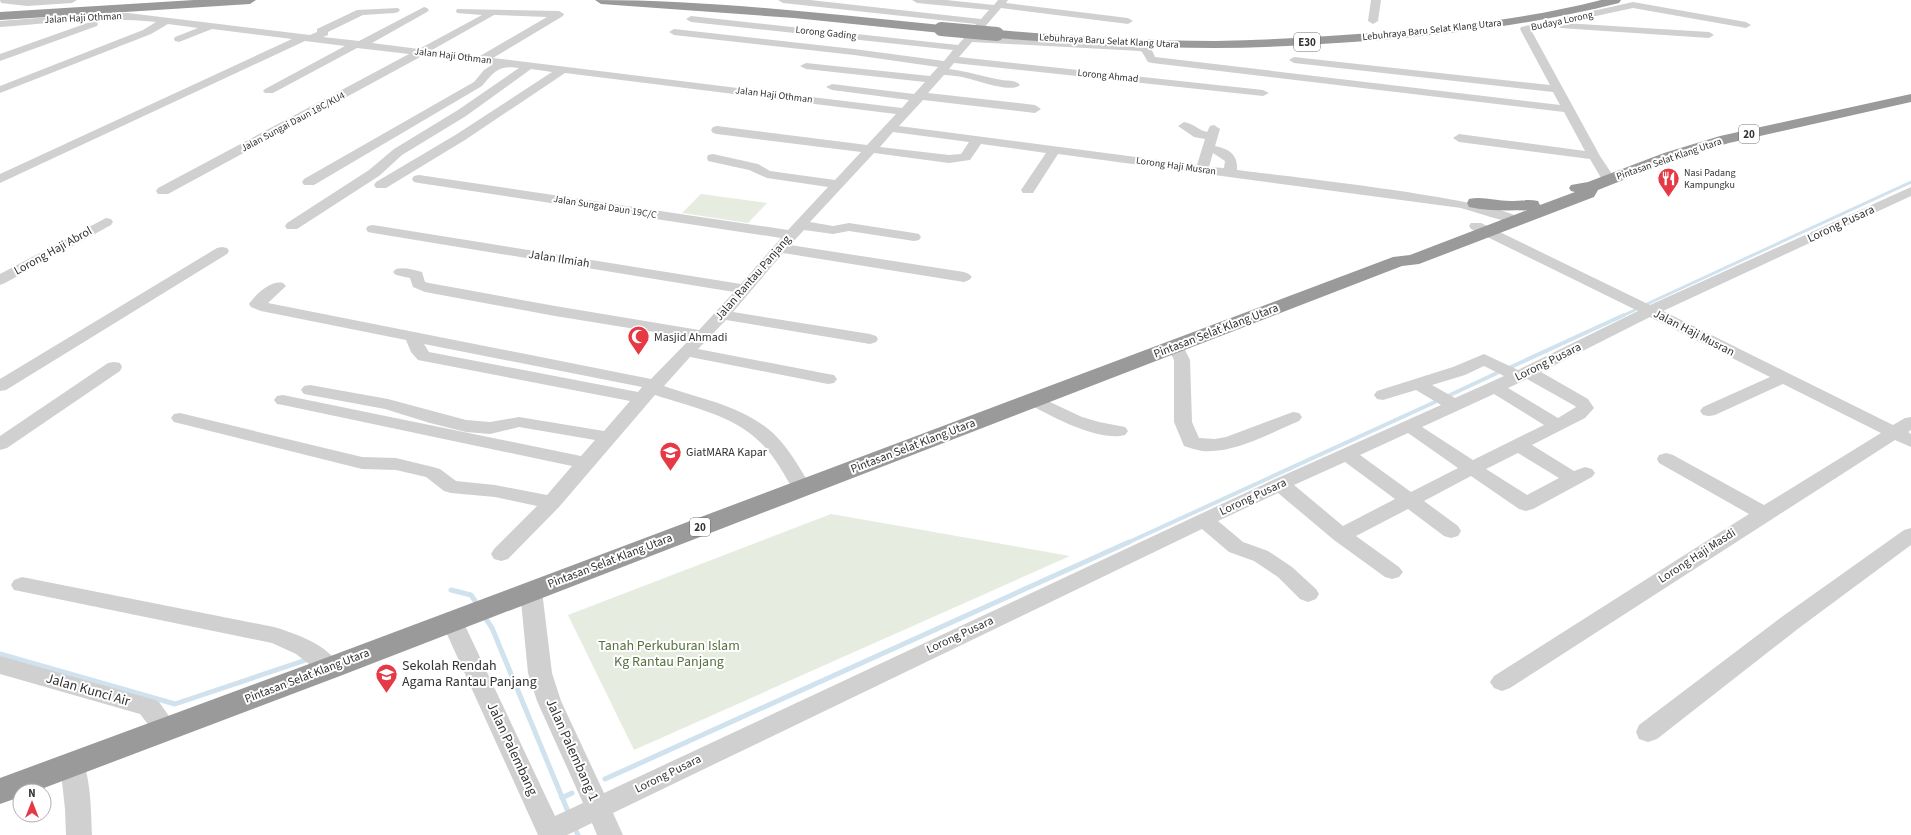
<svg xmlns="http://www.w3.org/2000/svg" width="1911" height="835" font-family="'Source Sans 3',sans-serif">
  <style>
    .green { fill: #e6ecdf }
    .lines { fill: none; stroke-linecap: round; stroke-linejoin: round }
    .stream-far2 { stroke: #cfe2ee; stroke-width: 3 }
    .stream-far1 { stroke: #cfe2ee; stroke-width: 4 }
    .stream { stroke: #cfe2ee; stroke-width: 5 }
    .minor { fill: #d0d0d0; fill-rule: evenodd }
    .highway { fill: #9a9a9a; fill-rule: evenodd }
    .highway-bridge { stroke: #9a9a9a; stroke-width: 14 }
    .labels { text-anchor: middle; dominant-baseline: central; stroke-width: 4; stroke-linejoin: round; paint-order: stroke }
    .far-street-label { font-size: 10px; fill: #333; stroke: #fff }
    .far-poi-label { font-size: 10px; fill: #333; stroke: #fff; text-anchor: start }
    .shield { fill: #fff; stroke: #707070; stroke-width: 1 }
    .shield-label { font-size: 11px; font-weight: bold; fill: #333 }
    .street-label { font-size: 12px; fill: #333; stroke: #fff }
    .poi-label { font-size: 12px; fill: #333; stroke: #fff; text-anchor: start }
    .near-park-label { font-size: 14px; fill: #56703f; stroke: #fff }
    .near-poi-label { font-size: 14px; fill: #333; stroke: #fff; text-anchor: start }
    .near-street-label { font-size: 14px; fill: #333; stroke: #fff }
  </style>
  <rect width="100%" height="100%" fill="#fff"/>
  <g class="green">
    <path d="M701,194L767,203L748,223L682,213Z"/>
    <path d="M831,514L1070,556L634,750L568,615Z"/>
  </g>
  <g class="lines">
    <g class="stream-far2">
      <path d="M1647,304L1911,182"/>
      <path d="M1622,316L1635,310"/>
    </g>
    <g class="stream-far1">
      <path d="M1511,367L1624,315"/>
      <path d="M1450,395L1497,373"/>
      <path d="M1127,543L1435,402"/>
    </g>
    <g class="stream">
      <path d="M451,590L471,595L475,601"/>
      <path d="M486,619L492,628L569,814"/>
      <path d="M0,654L175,704L306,660"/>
      <path d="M605,779L1129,542"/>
      <path d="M562,798L572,793"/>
      <path d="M574,826L578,835"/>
    </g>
    <g class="minor">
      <path d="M0,0H77L72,3L27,6L1,3Z"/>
      <path d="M778,0H810L981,19L989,10L917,3L912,0H946L994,5L998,0H1008L1006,3L1128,18L1133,21L1128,24L1001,8L977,36L1141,45L1151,48L1155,57L1560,105L1553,92L1294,63L1289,60L1294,57L1550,85L1520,29L1521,27L1633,2L1746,22L1751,25L1746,28L1633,8L1531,30L1600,156L1616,180L1614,183H1604L1590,159L1459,142L1453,138L1459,134L1585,151L1564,112L1152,63L1148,62L1142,52L1140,51L972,42L959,57L1263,90L1269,93L1263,96L954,63L949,69C967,71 984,77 1002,80C1008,81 1016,80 1020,85C1012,94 973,79 962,77C956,76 950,75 944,75L928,93L1035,105L1041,109L1035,113L923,100L899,126L1197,165L1205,139L1194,137L1178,126L1184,122C1195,124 1198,130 1207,132L1210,126L1214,125L1220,129L1215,146C1230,149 1238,155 1237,170C1275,175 1508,200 1522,220L1520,223C1513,225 1472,211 1461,208L1058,154L1033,193H1023L1021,190L1046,153L981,144L970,160L949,163L874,153L810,222L833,226L849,223L914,233L919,234L921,237L919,240L914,241L849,231L833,234L804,230L790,245L964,272L969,274L972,277L969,280L964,282L783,253L733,312L870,334L876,336L878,339L876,342L870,344L726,320L698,349L828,374L834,375L837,379L834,383L828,384L690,357L664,386C701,399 743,406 773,433C789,448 800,469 812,488L809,492L802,494L795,492C784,475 775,456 760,442C733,415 691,407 655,395L559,507L508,559L501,561L494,559L491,554L494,549L537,506L495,497L451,493L444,491L426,477L396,470L362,469L174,422L171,418L174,414L180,413L362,457L396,458L433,467L440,469L456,481L495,485L547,495L572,466L283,405L277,404L274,400L277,396L283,395L581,456L595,440L519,427L490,434L466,432L430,423L385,409L304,394L301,390L304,386L310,385L388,399L466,420L490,422L519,417L604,431L630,401L418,360L411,352L406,340L261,311L251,307L249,304C256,294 271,280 283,283L286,286L268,303L651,379L691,338L555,316L425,292L413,287L410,278L396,275L393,272L396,269C404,267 414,270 422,272L425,282L429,283L555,306L699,330L734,292L373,233L368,232L366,229L368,226L373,225L741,284L781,238L419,183L414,182L412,179L414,176L419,175L788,230L828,187L767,178L749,170L708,161L707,158L708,155L713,154L758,164L770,171L835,180L861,152L717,134L713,133L711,130L713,127L717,126L867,145L896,114L565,73L465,140L386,188H376L374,185L376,182L457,134L552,72L531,69L466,116L402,155L379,176L297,229H287L285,226L287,223L369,170L394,149L458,110L519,68C498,65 495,71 482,86L314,185H304L302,182L304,179L474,82L484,70L493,64L422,56L168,194H158L156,191L158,188L409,54L357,48L273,93H265L263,91L265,89L345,46L305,41L0,183V174L292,39L212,29L179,42L175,41L174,39L175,37L198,28L168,24L151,34L0,93V86L143,30L156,22C104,16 52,23 0,27V21L103,13H128L310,35L317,32V29L357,10L398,8L400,10L398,12L395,13L363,15L328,32V35L323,37L359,41L424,7L427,8L429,10L427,12L372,43L419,49L482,15L457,13L456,11L457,9L559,11L564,14L563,16L493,58L902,108L909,100L832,90L826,87L832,84L914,94L925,82L806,69L800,66L806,63L930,76L938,67L854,55L674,35L669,32L674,29L854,49L944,61L953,50L691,22L686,19L691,16L958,45L976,24L783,3ZM494,15L547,17L480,56L432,50ZM893,132L969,142L961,154L949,155L880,147ZM1213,153L1225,161L1224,168L1209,167ZM424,344L642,387L638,392L429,352Z"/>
      <path d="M1371,0H1381L1378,21L1373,24L1368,21Z"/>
      <path d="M93,21L97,22L98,24L97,26L0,61V54Z"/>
      <path d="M1564,23L1709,32L1714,35L1709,38L1560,28L1559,26Z"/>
      <path d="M1911,187V196L1663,311L1893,425L1905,418L1911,417V430L1908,432L1911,434V447L1895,440L1510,688L1502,691L1494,688L1490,682L1494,676L1749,514L1659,463L1657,459L1659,455L1666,453L1673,455L1764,505L1881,433L1783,384L1715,415L1709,416L1703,415L1700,411L1703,407L1770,377L1650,317L1541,372L1588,399L1594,408L1585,418L1532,445L1574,471L1585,467L1592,469L1595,473L1592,477L1533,509L1526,511L1519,509L1471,476L1424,501L1458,526L1461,531L1458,536L1451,538L1444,536L1408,509L1356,536L1399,567L1403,572L1399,577L1392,579L1385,577L1334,540L1278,493L1218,521L1243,542L1268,551L1292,567L1316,589L1319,594L1316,599L1308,602L1300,599L1278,577L1254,561L1229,552L1202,529L613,813L623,835H597L592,823L567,835H538L441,621L444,615L452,613L460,615L555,816L583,803L537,701L528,673L520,591L523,586L531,583L539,586L542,591L552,673L561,701L604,793L1273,480L1441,405L1416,390L1383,400L1377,399L1374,395L1377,391L1453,367L1484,354L1518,370L1638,311L1471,229L1469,226L1471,223H1481L1650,305ZM1484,366L1504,376L1455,398L1432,385L1465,375ZM1527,379L1575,406L1576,407L1558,418L1508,388ZM1494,394L1544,425L1473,460L1422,427ZM1408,433L1458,468L1411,492L1360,455ZM1518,453L1559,478L1527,495L1486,469ZM1345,462L1395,499L1343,526L1294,485Z"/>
      <path d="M106,218L111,219L113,222L111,225L5,283L0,285V274Z"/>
      <path d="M222,247L227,248L229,251L227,254L6,390L0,391V379L217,248Z"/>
      <path d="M1175,341L1181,342L1190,360L1192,422L1199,438L1215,439L1226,437L1293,412L1299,413L1302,417L1299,421C1270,433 1235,454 1202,451C1197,450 1190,448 1184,446L1174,422V360L1167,346L1169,342Z"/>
      <path d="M114,362L120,363L122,367L120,371L7,448L0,450V436L108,363Z"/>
      <path d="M1035,395L1082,417L1099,422L1125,427L1128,431L1125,435C1099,442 1052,417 1029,404L1026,400L1029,396Z"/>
      <path d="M1911,528V545L1799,628L1657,739L1648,742L1639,739L1636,732L1639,725L1783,616L1904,530Z"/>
      <path d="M22,577L274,627C297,634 329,645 341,668L338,674L330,677L322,674L296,654L272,643L14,590L11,585L14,580Z"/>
      <path d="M0,656L155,700L159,702L178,729L175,736L166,739L157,736L140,714L0,674Z"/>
      <path d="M72,754L81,757C91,777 91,812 92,835H66L65,809L60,764L63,757Z"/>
    </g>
    <g class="highway">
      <path d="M194,0H256L250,4L0,20V12Z"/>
      <path d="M595,0C711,0 826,14 941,25L945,26L947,29L945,32L941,33L794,18L601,4Z"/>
      <path d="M1601,0H1621L1619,3C1540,23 1461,33 1380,40C1325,44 1269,48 1214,48C1141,48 1069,44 997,38L993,37L991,34L993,31L997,30C1070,36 1143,41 1216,41C1273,40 1330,36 1387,32C1459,26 1531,18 1601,0Z"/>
      <path d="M1911,94V102L1729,143L1676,159L1598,190L1594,197L1419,264L1402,266L340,676L36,791H20V797L0,804V778L320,660L1393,257L1410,255L1527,210C1508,211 1488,211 1469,207L1467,203L1469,199C1482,196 1496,201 1510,201C1519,201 1529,199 1538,201L1540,205L1575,192L1571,191L1569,188L1571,185L1588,182L1664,153L1720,136Z"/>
    </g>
    <path class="highway-bridge" d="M941,29L997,34"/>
  </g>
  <defs>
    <symbol id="restaurant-pin" viewBox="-11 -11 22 30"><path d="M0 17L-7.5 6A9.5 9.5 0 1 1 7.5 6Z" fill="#e63946" stroke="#fff"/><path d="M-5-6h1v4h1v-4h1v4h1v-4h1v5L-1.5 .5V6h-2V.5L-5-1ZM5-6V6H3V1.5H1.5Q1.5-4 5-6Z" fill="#fff"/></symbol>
    <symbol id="mosque-pin" viewBox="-11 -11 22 30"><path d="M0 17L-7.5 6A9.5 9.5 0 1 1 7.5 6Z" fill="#e63946" stroke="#fff"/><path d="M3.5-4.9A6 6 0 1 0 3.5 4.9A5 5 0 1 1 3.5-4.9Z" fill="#fff"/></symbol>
    <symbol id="university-pin" viewBox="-11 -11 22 30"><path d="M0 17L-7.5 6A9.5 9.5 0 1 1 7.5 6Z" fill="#e63946" stroke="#fff"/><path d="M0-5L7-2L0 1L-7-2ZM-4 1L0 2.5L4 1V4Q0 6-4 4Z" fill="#fff"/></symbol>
    <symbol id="school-pin" viewBox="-11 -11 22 30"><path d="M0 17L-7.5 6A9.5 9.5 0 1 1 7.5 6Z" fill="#e63946" stroke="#fff"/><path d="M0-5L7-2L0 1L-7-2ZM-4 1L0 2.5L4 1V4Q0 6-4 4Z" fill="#fff"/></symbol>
  </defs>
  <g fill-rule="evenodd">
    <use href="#restaurant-pin" x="1656" y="166" width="25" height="34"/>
    <use href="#mosque-pin" x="626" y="324" width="25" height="34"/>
    <use href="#university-pin" x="658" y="440" width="25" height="34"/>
    <use href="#school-pin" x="374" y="662" width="25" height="34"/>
  </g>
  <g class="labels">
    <g class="far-street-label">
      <text transform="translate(83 18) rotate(-3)">Jalan Haji Othman</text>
      <text transform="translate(1562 21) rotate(-12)">Budaya Lorong</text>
      <text transform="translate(1432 30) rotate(-6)">Lebuhraya Baru Selat Klang Utara</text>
      <text transform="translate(826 33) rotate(6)">Lorong Gading</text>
      <text transform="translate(1109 41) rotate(3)">Lebuhraya Baru Selat Klang Utara</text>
      <text transform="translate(453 56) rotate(7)">Jalan Haji Othman</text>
      <text transform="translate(1108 76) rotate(6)">Lorong Ahmad</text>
      <text transform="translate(774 95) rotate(7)">Jalan Haji Othman</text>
      <text transform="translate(293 122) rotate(-28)">Jalan Sungai Daun 18C/KU4</text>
      <text transform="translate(1669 159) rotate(-19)">Pintasan Selat Klang Utara</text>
      <text transform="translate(1176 166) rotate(8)">Lorong Haji Musran</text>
      <text transform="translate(605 207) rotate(9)">Jalan Sungai Daun 19C/C</text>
    </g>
    <g class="far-poi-label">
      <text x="1684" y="173">Nasi Padang<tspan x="1684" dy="12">Kampungku</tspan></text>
    </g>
    <g class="shield">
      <rect x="1294" y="33" width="26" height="18" rx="3"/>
      <rect x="1739" y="125" width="20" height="18" rx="3"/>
      <rect x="690" y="518" width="20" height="18" rx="3"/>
    </g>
    <g class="shield-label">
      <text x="1307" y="42">E30</text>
      <text x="1749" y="134">20</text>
      <text x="700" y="527">20</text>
    </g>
    <g class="street-label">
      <text transform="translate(1841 224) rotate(-25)">Lorong Pusara</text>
      <text transform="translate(53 251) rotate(-29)">Lorong Haji Abrol</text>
      <text transform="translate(559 259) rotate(9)">Jalan Ilmiah</text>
      <text transform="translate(753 278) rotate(-49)">Jalan Rantau Panjang</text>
      <text transform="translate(1216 331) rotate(-21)">Pintasan Selat Klang Utara</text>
      <text transform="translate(1694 333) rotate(27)">Jalan Haji Musran</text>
      <text transform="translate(1548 362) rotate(-26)">Lorong Pusara</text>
      <text transform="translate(913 446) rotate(-21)">Pintasan Selat Klang Utara</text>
      <text transform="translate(1253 497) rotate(-25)">Lorong Pusara</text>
      <text transform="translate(1697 556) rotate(-33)">Lorong Haji Masdi</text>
      <text transform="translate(610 561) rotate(-21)">Pintasan Selat Klang Utara</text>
      <text transform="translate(960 635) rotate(-25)">Lorong Pusara</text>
      <text transform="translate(307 676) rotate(-21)">Pintasan Selat Klang Utara</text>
      <text transform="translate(668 774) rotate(-26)">Lorong Pusara</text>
    </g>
    <g class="poi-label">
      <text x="654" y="337">Masjid Ahmadi</text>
      <text x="686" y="452">GiatMARA Kapar</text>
    </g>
    <g class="near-park-label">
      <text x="669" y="646">Tanah Perkuburan Islam<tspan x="669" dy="16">Kg Rantau Panjang</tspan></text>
    </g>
    <g class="near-poi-label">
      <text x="402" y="666">Sekolah Rendah<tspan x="402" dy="16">Agama Rantau Panjang</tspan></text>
    </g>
    <g class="near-street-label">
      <text transform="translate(88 690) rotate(16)">Jalan Kunci Air</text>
      <text transform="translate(512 749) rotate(65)">Jalan Palembang</text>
      <text transform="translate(572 750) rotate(66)">Jalan Palembang 1</text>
    </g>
  </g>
  <g transform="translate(32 803)"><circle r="19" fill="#ffffff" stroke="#adadad"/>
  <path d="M0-3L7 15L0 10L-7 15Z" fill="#e63946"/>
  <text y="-6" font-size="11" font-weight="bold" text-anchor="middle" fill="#333333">N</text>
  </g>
</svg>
